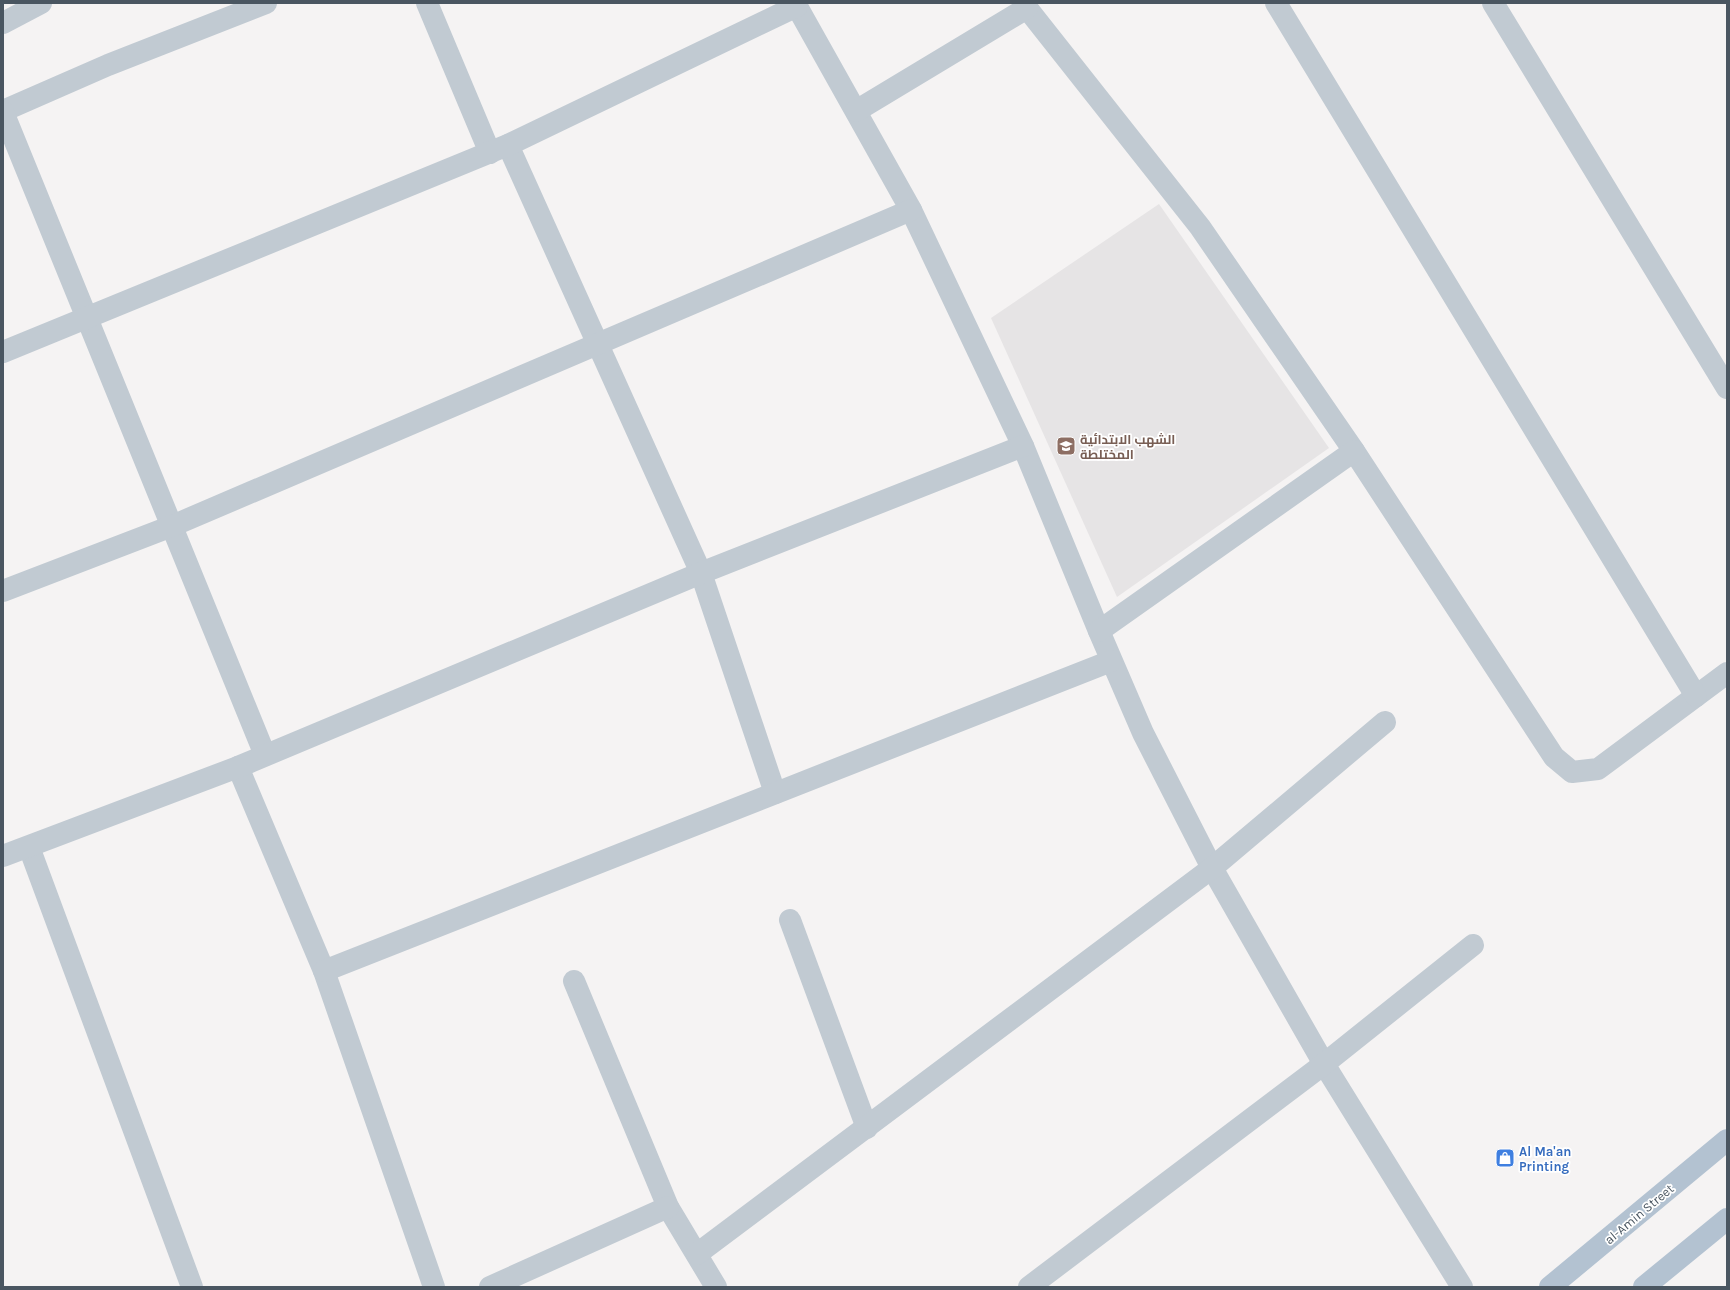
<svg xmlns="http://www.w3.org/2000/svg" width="1730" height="1290" font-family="Karla,Cairo,sans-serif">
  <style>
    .education { fill: #e6e4e5 }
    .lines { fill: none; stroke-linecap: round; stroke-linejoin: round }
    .street { stroke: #c1cad2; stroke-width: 22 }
    .primary { stroke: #b3c2d1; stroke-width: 22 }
    .labels { text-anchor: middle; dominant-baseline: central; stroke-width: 3.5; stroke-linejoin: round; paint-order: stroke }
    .education-label { font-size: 13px; font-weight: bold; fill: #785e54; stroke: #fff; text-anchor: start }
    .shop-label { font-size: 13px; font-weight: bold; fill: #366cbe; stroke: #fff; text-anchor: start }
    .street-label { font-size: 13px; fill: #4a5661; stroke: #fff }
  </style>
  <rect width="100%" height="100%" fill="#f5f3f3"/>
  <path class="education" d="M1159,204L1329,448L1117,597L991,318Z"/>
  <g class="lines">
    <g class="street">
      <path d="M427,3L490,153"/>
      <path d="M795,3L911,210L1023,446L1099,631L1143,733L1212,868L1324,1064L1462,1287"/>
      <path d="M1023,3L1200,227L1354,451L1554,757L1572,772L1598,769L1727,673"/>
      <path d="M1276,3L1696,696"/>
      <path d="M1493,3L1727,388"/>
      <path d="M3,23L41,3"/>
      <path d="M3,111L108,65L266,3"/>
      <path d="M856,111L1027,8"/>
      <path d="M3,112L265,755"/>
      <path d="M508,145L701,573L775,793"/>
      <path d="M3,352L508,145L797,6"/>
      <path d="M3,591L172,526L911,210"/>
      <path d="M1099,631L1354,451"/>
      <path d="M238,767L324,971L434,1287"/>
      <path d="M29,847L192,1287"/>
      <path d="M3,856L238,767L701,573L1023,446"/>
      <path d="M790,920L867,1128"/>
      <path d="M324,971L1111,661"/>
      <path d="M574,981L668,1207L716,1287"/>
      <path d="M697,1254L1212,868L1385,722"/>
      <path d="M490,1287L668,1207"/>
      <path d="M1029,1287L1324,1064L1473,945"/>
    </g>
    <g class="primary">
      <path d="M1550,1287L1727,1140"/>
      <path d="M1644,1287L1727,1219"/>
    </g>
  </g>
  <defs>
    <symbol id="school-square" viewBox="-11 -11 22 22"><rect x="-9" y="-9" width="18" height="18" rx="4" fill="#8d6e63" stroke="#fff"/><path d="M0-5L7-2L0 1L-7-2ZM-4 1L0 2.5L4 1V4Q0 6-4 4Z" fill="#fff"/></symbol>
    <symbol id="shop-square" viewBox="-11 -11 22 22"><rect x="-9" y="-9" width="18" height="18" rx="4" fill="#3f7fe0" stroke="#fff"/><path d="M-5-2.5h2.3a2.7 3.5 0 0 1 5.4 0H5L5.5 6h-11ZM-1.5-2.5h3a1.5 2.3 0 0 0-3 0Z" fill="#fff"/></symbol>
  </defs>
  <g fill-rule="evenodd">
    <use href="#school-square" x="1055" y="435" width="22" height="22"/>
    <use href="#shop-square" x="1494" y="1147" width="22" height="22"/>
  </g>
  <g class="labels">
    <g class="education-label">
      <text x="1080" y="439">الشهب الابتدائية<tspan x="1080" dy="15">المختلطة</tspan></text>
    </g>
    <g class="shop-label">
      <text x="1519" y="1151">Al Ma'an<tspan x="1519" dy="15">Printing</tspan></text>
    </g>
    <g class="street-label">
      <text transform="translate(1639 1214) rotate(-40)">al-Amin Street</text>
    </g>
  </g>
  <rect width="1730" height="1290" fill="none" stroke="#4a5661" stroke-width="8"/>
</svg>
